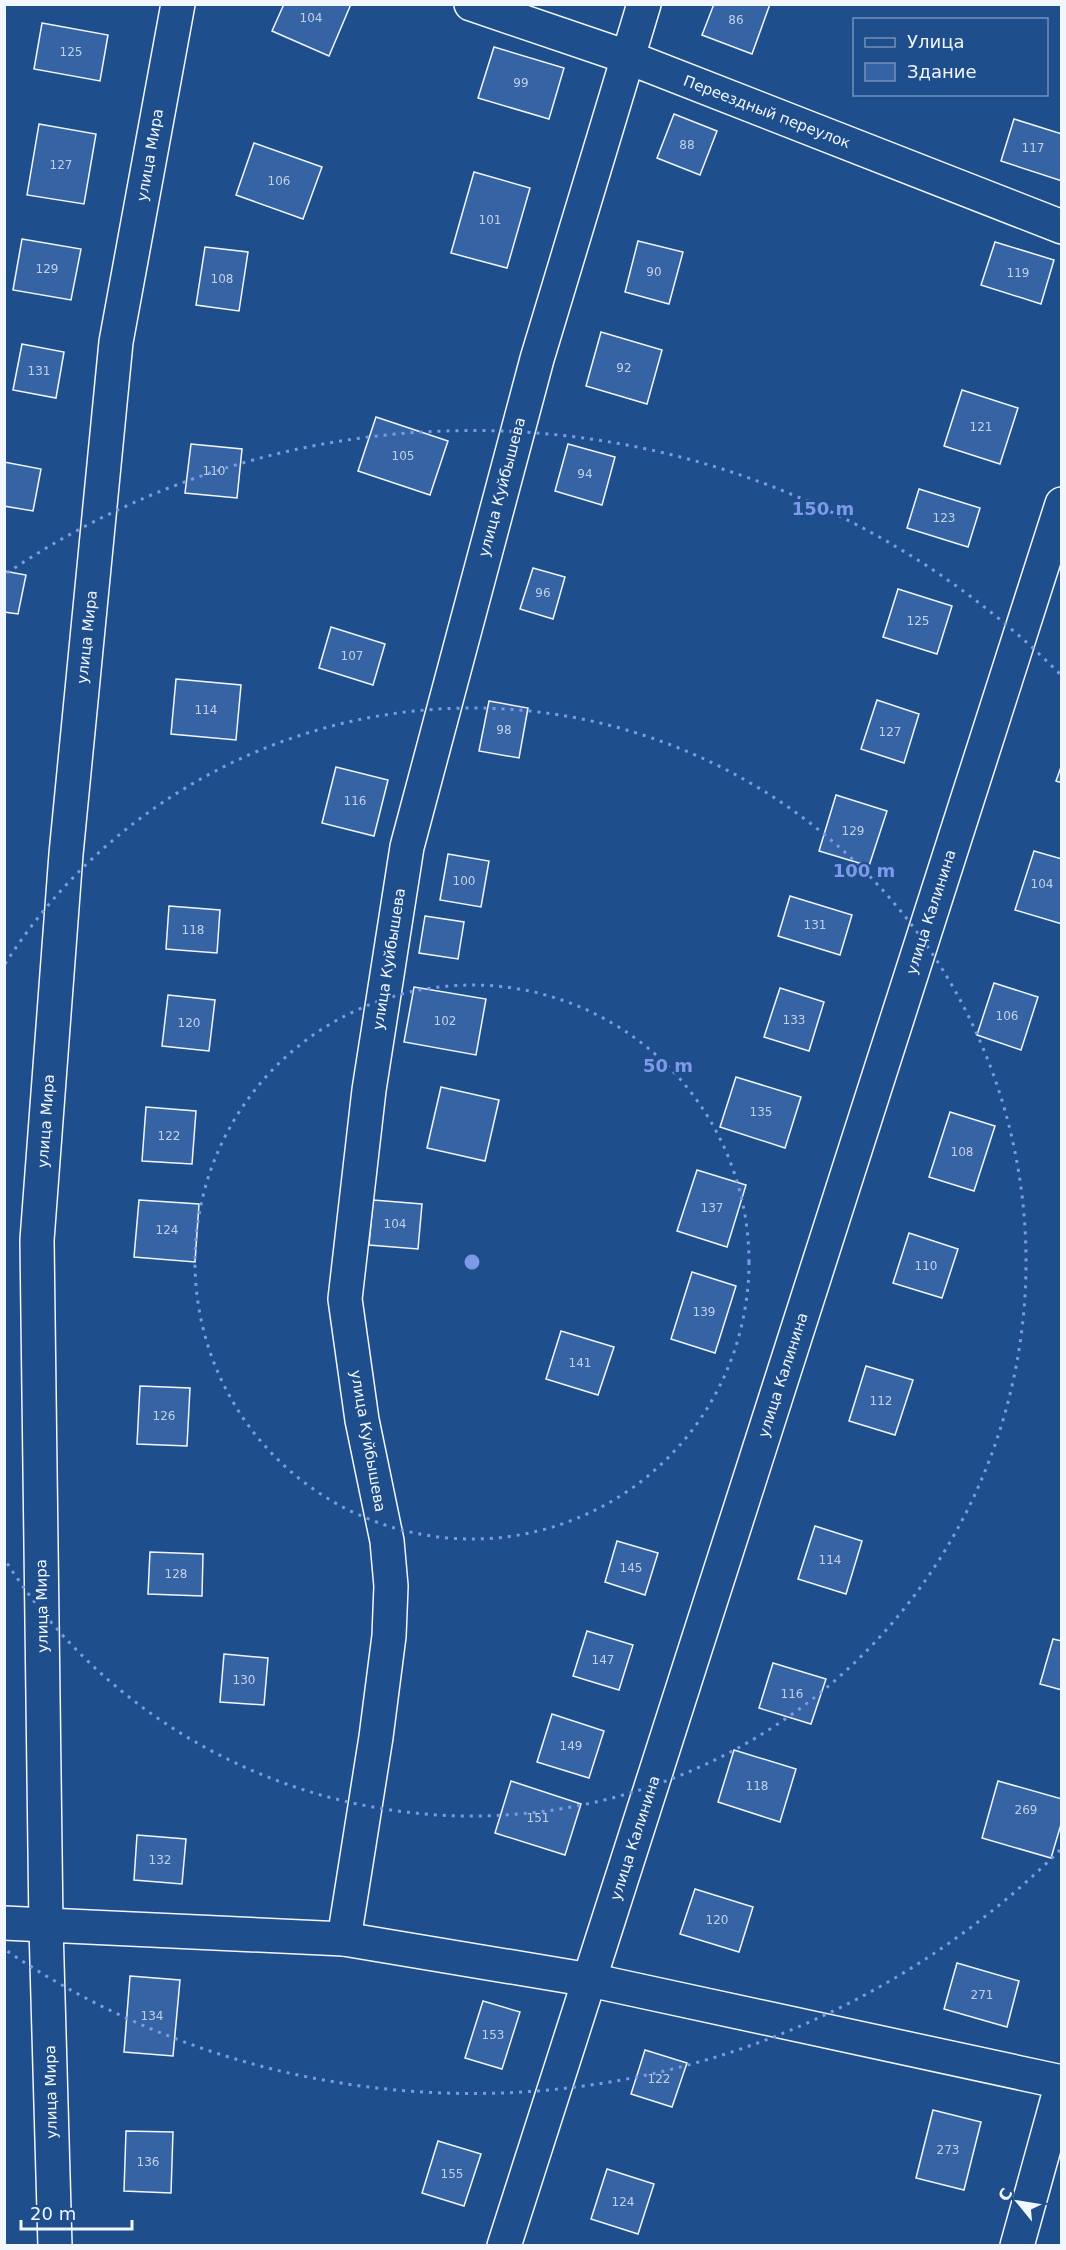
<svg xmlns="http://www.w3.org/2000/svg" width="1066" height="2250" font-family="'DejaVu Sans',sans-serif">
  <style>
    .building { fill: #3563a3; stroke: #f2f6ff; stroke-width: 1.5 }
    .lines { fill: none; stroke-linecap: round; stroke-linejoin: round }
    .minor-casing { stroke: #f2f6ff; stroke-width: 36 }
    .tertiary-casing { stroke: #f2f6ff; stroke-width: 36 }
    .minor { stroke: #1f4e8c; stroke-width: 33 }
    .tertiary { stroke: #1f4e8c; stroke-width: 33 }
    .ring { fill: none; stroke: #7d9aea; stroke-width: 3; stroke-dasharray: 3 6 }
    .labels { text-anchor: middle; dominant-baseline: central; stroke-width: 4.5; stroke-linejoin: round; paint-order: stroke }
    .number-label { font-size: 12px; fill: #c3d1e8 }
    .street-label { font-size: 15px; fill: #f2f6ff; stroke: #1f4e8c }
    .centre { fill: #7d9aea; stroke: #1f4e8c; stroke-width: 3 }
    .ring-label { font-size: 18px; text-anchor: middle; font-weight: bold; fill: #7d9aea; stroke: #1f4e8c; stroke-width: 4.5; stroke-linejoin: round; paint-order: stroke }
  </style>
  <rect width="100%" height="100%" fill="#1f4e8c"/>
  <g class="building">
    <path d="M284,4H351L329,56L272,31Z"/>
    <path d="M714,4H770L752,54L702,35Z"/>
    <path d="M42,23L108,35L100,81L34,69Z"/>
    <path d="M494,47L564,68L549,119L478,98Z"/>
    <path d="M674,114L717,131L700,175L657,158Z"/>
    <path d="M1014,119L1062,134V181L1001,161Z"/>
    <path d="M39,124L96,134L84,204L27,195Z"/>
    <path d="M254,143L322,167L303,219L236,195Z"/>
    <path d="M474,172L530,188L507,268L451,253Z"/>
    <path d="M22,239L81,249L71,300L13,290Z"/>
    <path d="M638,241L683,252L669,304L625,292Z"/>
    <path d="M995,242L1054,260L1041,304L981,285Z"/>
    <path d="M205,247L248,252L239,311L196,305Z"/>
    <path d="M601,332L662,350L647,404L586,386Z"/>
    <path d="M22,344L64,352L56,398L13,390Z"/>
    <path d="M962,390L1018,408L1000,464L944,446Z"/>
    <path d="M376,417L448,441L430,495L358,471Z"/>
    <path d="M191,444L242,449L237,498L185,493Z"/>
    <path d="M568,444L615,457L602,505L555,491Z"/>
    <path d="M4,462L41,469L33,511L4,506Z"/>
    <path d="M919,489L980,508L968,547L907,528Z"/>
    <path d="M533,568L565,577L553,619L520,609Z"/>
    <path d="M4,571L26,575L18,614L4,612Z"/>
    <path d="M898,589L952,606L937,654L883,637Z"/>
    <path d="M331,627L385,644L373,685L319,668Z"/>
    <path d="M176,679L241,685L236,740L171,734Z"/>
    <path d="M877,700L919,714L904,763L861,749Z"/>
    <path d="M489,701L528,708L519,758L479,751Z"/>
    <path d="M1062,764V783L1056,781Z"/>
    <path d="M336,767L388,780L374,836L322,823Z"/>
    <path d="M836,795L887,811L869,866L819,851Z"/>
    <path d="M1034,851L1062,859V924L1015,910Z"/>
    <path d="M448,854L489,861L481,907L440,900Z"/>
    <path d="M790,896L852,915L840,955L778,936Z"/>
    <path d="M169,906L220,910L217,953L166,949Z"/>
    <path d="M425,916L464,922L458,959L419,953Z"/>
    <path d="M994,983L1038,997L1021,1050L977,1035Z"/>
    <path d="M414,987L486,999L476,1055L404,1042Z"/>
    <path d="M780,988L824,1002L809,1051L764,1037Z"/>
    <path d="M168,995L215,1000L209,1051L162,1046Z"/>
    <path d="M736,1077L801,1097L785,1148L720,1127Z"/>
    <path d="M441,1087L499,1100L485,1161L427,1148Z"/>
    <path d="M146,1107L196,1111L192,1164L142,1161Z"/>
    <path d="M950,1112L995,1126L974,1191L929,1177Z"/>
    <path d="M697,1170L746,1185L727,1247L677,1231Z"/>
    <path d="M139,1200L199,1204L195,1262L134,1257Z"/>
    <path d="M373,1200L422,1204L418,1249L369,1245Z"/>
    <path d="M909,1233L958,1249L942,1298L893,1283Z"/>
    <path d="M692,1272L736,1286L715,1353L671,1339Z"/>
    <path d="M561,1331L614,1347L598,1395L546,1379Z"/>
    <path d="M866,1366L913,1380L895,1435L849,1421Z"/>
    <path d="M140,1386L190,1388L187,1446L137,1444Z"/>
    <path d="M815,1526L862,1541L846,1594L798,1579Z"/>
    <path d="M617,1541L658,1553L645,1595L605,1582Z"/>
    <path d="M150,1552L203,1554L202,1596L148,1594Z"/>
    <path d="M587,1631L633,1645L619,1690L573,1676Z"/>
    <path d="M1053,1639L1062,1641V1690L1040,1684Z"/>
    <path d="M224,1654L268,1658L264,1705L220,1702Z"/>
    <path d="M773,1663L826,1679L811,1724L759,1708Z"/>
    <path d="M552,1714L604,1731L589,1778L537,1762Z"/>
    <path d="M734,1750L796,1769L780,1822L718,1802Z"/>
    <path d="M511,1781L581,1804L565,1855L495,1833Z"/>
    <path d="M998,1781L1062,1799V1821L1051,1858L982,1838Z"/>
    <path d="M137,1835L186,1839L182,1884L134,1880Z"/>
    <path d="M695,1889L753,1907L739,1952L680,1934Z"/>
    <path d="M957,1963L1019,1981L1007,2027L944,2009Z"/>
    <path d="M130,1976L180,1980L173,2056L124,2052Z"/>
    <path d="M483,2001L520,2012L502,2069L465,2058Z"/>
    <path d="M645,2050L687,2063L672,2107L631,2094Z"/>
    <path d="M933,2110L981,2122L964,2190L916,2178Z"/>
    <path d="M126,2131L173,2132L171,2193L124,2191Z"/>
    <path d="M438,2141L481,2154L464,2206L422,2193Z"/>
    <path d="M607,2169L654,2184L638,2234L591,2219Z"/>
  </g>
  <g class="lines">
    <defs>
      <g id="minor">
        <path d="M471,4L627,57L1062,227"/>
        <path d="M4,1923L344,1939L590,1980L1062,2082"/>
        <path d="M344,1939L376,1737L389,1636L391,1586L387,1541L362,1420L345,1299L369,1090L407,847L537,359L644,4"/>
        <path d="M504,2246L1062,504"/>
        <path d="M1017,2246L1062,2083"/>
      </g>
      <path id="tertiary" d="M55,2246L46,1927L37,1240L66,854L116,342L178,4"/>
    </defs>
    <use href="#minor" class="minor-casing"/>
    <use href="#tertiary" class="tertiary-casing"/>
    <use href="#minor" class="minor"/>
    <use href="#tertiary" class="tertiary"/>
  </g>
  <g class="ring">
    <circle cx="472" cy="1262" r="277"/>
    <path d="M5 964A554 554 0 1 1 5 1560"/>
    <path d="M1060 1850A831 831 0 0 1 7 1951M7 573A831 831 0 0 1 1060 674"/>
  </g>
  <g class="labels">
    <g class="number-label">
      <text x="311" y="18">104</text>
      <text x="736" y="20">86</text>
      <text x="71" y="52">125</text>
      <text x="521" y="83">99</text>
      <text x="687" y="145">88</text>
      <text x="1033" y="148">117</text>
      <text x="61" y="165">127</text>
      <text x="279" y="181">106</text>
      <text x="490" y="220">101</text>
      <text x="47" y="269">129</text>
      <text x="654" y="272">90</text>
      <text x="1018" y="273">119</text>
      <text x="222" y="279">108</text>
      <text x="624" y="368">92</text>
      <text x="39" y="371">131</text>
      <text x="981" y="427">121</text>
      <text x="403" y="456">105</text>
      <text x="214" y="471">110</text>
      <text x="585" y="474">94</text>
      <text x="944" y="518">123</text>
      <text x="543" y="593">96</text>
      <text x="918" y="621">125</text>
      <text x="352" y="656">107</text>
      <text x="206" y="710">114</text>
      <text x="504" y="730">98</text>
      <text x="890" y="732">127</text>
      <text x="355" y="801">116</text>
      <text x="853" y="831">129</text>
      <text x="464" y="881">100</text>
      <text x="1042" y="884">104</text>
      <text x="815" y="925">131</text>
      <text x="193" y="930">118</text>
      <text x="1007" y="1016">106</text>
      <text x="794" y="1020">133</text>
      <text x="445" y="1021">102</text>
      <text x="189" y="1023">120</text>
      <text x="761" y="1112">135</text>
      <text x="169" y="1136">122</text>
      <text x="962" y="1152">108</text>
      <text x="712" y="1208">137</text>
      <text x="395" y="1224">104</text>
      <text x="167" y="1230">124</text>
      <text x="926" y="1266">110</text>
      <text x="704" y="1312">139</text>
      <text x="580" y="1363">141</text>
      <text x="881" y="1401">112</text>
      <text x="164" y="1416">126</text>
      <text x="830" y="1560">114</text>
      <text x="631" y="1568">145</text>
      <text x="176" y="1574">128</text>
      <text x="603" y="1660">147</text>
      <text x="244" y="1680">130</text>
      <text x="792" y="1694">116</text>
      <text x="571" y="1746">149</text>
      <text x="757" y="1786">118</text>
      <text x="1026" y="1810">269</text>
      <text x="538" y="1818">151</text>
      <text x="160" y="1860">132</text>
      <text x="717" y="1920">120</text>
      <text x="982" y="1995">271</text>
      <text x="152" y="2016">134</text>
      <text x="493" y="2035">153</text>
      <text x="659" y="2079">122</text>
      <text x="948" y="2150">273</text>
      <text x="148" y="2162">136</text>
      <text x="452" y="2174">155</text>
      <text x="623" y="2202">124</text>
    </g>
    <g class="street-label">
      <text transform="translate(767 112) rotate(21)">Переездный переулок</text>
      <text transform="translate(150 155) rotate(-80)">улица Мира</text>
      <text transform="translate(502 487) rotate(-75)">улица Куйбышева</text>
      <text transform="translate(87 637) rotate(-84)">улица Мира</text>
      <text transform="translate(931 912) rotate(-72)">улица Калинина</text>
      <text transform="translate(389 959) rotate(-81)">улица Куйбышева</text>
      <text transform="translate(46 1121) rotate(-86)">улица Мира</text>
      <text transform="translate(783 1375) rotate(-72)">улица Калинина</text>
      <text transform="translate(368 1441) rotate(80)">улица Куйбышева</text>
      <text transform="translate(42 1606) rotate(-91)">улица Мира</text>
      <text transform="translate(635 1838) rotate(-72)">улица Калинина</text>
      <text transform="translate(51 2092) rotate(-91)">улица Мира</text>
    </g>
  </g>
  <circle cx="472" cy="1262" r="9" class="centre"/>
  <g class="ring-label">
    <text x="823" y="515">150 m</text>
    <text x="864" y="877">100 m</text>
    <text x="668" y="1072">50 m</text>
  </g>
  <rect width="1066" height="2250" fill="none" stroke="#f2f6ff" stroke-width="12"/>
  <rect x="853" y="18" width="195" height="78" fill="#1f4e8c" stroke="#7391ba" stroke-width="1.5"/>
  <rect x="865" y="38" width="30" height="9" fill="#1f4e8c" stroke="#7391ba" stroke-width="1.5"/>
  <text x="907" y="48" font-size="18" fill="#f2f6ff">Улица</text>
  <rect x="865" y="63" width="30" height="18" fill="#3563a3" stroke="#7391ba" stroke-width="1.5"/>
  <text x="907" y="78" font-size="18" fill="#f2f6ff">Здание</text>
  <g transform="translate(1018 2202) rotate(300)" stroke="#1f4e8c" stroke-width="4.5" paint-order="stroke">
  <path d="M0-4.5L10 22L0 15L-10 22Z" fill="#f2f6ff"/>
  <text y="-9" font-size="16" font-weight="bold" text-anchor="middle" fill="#f2f6ff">С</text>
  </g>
  <path d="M21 2220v9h111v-9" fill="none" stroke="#f2f6ff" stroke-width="3"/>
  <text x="30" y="2220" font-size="18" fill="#f2f6ff" stroke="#1f4e8c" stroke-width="4.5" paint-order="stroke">20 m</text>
</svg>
